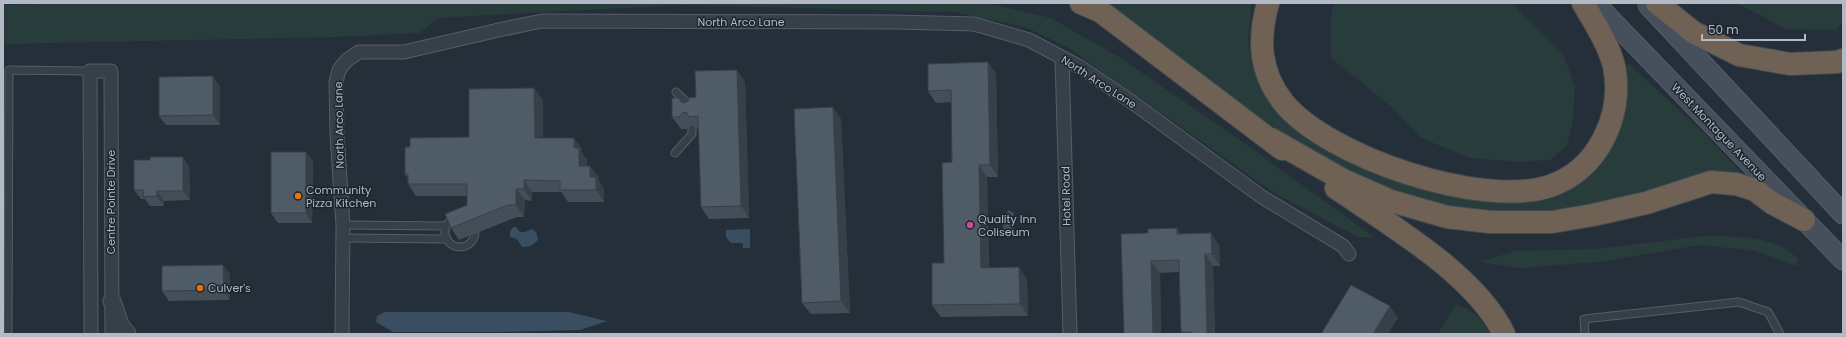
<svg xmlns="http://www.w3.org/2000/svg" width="1846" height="337" font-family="Poppins,sans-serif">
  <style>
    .green { fill: #273c3b }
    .water { fill: #3a4e61 }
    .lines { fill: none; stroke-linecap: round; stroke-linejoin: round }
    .service-casing { stroke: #555e67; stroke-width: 9 }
    .minor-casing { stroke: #555e67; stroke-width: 15 }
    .tertiary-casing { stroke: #555e67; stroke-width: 19 }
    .secondary-casing { stroke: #555e67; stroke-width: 21 }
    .motorway-casing { stroke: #424b54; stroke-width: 24 }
    .service { stroke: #374049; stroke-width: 7 }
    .minor { stroke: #374049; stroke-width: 13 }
    .tertiary { stroke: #374049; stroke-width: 17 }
    .secondary { stroke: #46505c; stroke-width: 19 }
    .motorway { stroke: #6f6255; stroke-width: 22 }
    .wall { fill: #444e59 }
    .shaded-wall { fill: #374048 }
    .building { fill: #4f5b67; stroke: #374048 }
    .food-dot { fill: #e8710a; stroke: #1c252e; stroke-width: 1.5 }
    .hotel-dot { fill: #d1479c; stroke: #1c252e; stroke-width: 1.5 }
    .labels { text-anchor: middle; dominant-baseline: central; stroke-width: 3; stroke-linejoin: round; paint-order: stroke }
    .street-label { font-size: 11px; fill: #b2bbc5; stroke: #1c252e }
    .poi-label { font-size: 11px; fill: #b2bbc5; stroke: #1c252e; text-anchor: start }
  </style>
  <rect width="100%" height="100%" fill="#242f39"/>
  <g class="green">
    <path d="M91,3H986L1051,18L1119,57L1236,137L1374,237H1358L1276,194L1067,47L1025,27L953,12L681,5L437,18L420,33L334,37L3,44V5Z"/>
    <path d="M1102,3H1252L1248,41L1253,68L1269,103L1293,127L1323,148L1380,175L1438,194L1479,201L1512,200L1577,183L1611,149L1623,116L1621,66L1629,64L1702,131L1739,170L1740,177L1624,200L1532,214L1453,209L1398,197L1300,146Z"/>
    <path d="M1338,3H1512L1564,55L1575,87L1573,120L1567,146L1550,160L1520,162L1470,158L1421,138L1394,109L1331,58V22L1333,6Z"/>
    <path d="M1737,3H1843V22L1836,30L1786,29Z"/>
    <path d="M1704,236C1737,237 1775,234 1799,260L1796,266L1755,251L1700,245L1599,262L1519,268L1479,262L1515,251L1596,249Z"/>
    <path d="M1456,304C1473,311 1481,317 1490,334H1438Z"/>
  </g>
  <g class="water">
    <path d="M1009,210L1014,213L1012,221L1015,232L1011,235L1006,234C1000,225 1003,218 1009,210Z"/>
    <path d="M513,227H516L520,232H524L532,229L536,232L538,240L531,246L522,247L517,239L510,237V232Z"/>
    <path d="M750,229V248H743V243H731L726,237V230Z"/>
    <path d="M385,312H569L607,321L580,330L495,332H393L376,322L377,316Z"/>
  </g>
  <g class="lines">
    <defs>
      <g id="service">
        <path d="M676,92L692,107"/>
        <path d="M675,153L692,134V129"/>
        <circle cx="460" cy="232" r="15"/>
        <path d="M343,225L446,226"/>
        <path d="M343,238L447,239"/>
        <path d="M8,334L9,70L90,71"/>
        <path d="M1585,334L1584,319L1739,302L1768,312L1780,334"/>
      </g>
      <g id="minor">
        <path d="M1062,58L1070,334"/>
        <path d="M91,334L90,71H111L112,334"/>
        <path d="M342,334L343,225L337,134L336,82L339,70L347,60L359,52H404L503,29L542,21L896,22L974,24L1029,40L1080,67L1129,100L1262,197L1343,246L1349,254"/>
      </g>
      <path id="tertiary" d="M112,301L120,325L127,334"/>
      <g id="secondary">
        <path d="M1595,3L1843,260"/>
        <path d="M1648,5L1843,214"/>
      </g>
      <g id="motorway">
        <path d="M1081,3L1100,11L1282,149"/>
        <path d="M1268,3C1258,39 1259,71 1283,102C1327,157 1483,209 1550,186C1598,170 1624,115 1614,66C1609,45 1594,22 1583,3"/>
        <path d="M1657,3L1693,32L1739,55L1790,64L1837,62L1843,60"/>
        <path d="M1271,139L1343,180L1391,201L1447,217L1490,222H1552L1593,215L1646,203L1711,182L1736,184L1755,190L1772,203L1804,220"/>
        <path d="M1336,188C1390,225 1476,275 1504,334"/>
      </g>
    </defs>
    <use href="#service" class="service-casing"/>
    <use href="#minor" class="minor-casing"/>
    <use href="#tertiary" class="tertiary-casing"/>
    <use href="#secondary" class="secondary-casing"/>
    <use href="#motorway" class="motorway-casing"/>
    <use href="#service" class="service"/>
    <use href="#minor" class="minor"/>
    <use href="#tertiary" class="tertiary"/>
    <use href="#secondary" class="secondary"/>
    <use href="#motorway" class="motorway"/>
  </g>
  <g class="wall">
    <path d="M988,62L996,74L998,177H987L989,268L1027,279L1028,316L941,317L932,305L944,263L952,162L951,102L936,103L928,91Z"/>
    <path d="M745,82L749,218L709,219L701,207L699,128L697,129L694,125L692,124L687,129H681L672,117L679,98L682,103H684L696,97Z"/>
    <path d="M220,86V125H166L159,116Z"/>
    <path d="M543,100V138H574L582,149V153L587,160V166L599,177V181L604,189V202H568L561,192H532V201L525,200L524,217H517L459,240L451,228L467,205V196H416L408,184V178L405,174L410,147L469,137Z"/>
    <path d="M841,119L850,313L811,314L802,303Z"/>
    <path d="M306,152L313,161L312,223H278L271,213Z"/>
    <path d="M189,166L190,200L164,201V206H150L145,199H141L134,190Z"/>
    <path d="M1121,234H1181L1219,245L1220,266H1213L1215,334H1182L1181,332L1179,272L1160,273L1161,334H1124Z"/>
    <path d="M230,274V300L169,301L162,291Z"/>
  </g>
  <g class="shaded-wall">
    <path d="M988,62L996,74L998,177L990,165Z"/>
    <path d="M737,70L745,82L749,218L741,206Z"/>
    <path d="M213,76L220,86V125L213,115Z"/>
    <path d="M534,88L543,100V150L535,138Z"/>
    <path d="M833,107L841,119L850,313L841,301Z"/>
    <path d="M574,138L582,149V153L587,160V177L579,166L574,148Z"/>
    <path d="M306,152L313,161L312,223L306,213Z"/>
    <path d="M183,157L189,166L190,200L183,191Z"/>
    <path d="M979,165L987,177L989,280L981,268Z"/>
    <path d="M590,166L599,177V181L604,189V202L596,190L590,177Z"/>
    <path d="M524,180L532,192V201L524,189Z"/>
    <path d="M516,189L525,200L524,217L516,205Z"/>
    <path d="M157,191L164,201V206L157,196Z"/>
    <path d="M1177,228L1185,240L1177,234Z"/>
    <path d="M1211,233L1219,245L1220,266L1212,254Z"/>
    <path d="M1205,254L1213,266L1215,334H1207Z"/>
    <path d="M1151,261L1160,273L1161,334H1153Z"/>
    <path d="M223,265L230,274V300L224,290Z"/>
    <path d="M1019,267L1027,279L1028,316L1020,304Z"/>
    <path d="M1390,306L1398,318L1388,334H1373Z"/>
  </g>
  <g class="building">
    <path d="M988,62L990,165H979L981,268L1019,267L1020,304L932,305V263H944L942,163L952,162L951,90L928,91V64Z"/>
    <path d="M737,70L741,206L701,207L698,116L689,117L687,113L683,112L679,117H672V98H679L681,102L684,103L688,101L689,98L696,97L695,71Z"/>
    <path d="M213,76V115L159,116V77Z"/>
    <path d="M534,88L535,138H574V148H579V166H590V177H596V190H560V181L524,180V189H516V205H508L451,228L445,214L467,205V184H408V174H405V147H410V138L469,137V89Z"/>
    <path d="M833,107L841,301L802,303L794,109Z"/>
    <rect x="271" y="152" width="35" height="61"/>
    <path d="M150,157H183V191H157V196L143,197L144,190H134V160H150Z"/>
    <path d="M1177,228V234L1211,233L1212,254H1205L1207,334H1191V332H1181L1179,260L1151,261L1153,334H1124L1121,234L1148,233V229Z"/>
    <path d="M223,265L224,290L162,291V266Z"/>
    <path d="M1351,285L1390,306L1373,334H1321Z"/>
  </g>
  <g class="food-dot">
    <circle cx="298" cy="196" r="4"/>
    <circle cx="200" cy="288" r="4"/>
  </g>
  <circle class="hotel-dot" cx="970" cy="225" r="4"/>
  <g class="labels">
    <g class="street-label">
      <text x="741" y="22">North Arco Lane</text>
      <text transform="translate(1099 82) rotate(33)">North Arco Lane</text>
      <text transform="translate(339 125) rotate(-91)">North Arco Lane</text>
      <text transform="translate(1719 132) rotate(46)">West Montague Avenue</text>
      <text transform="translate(1066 196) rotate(-91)">Hotel Road</text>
      <text transform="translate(111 202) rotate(-90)">Centre Pointe Drive</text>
    </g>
    <g class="poi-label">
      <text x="306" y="190">Community<tspan x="306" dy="13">Pizza Kitchen</tspan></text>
      <text x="978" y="219">Quality Inn<tspan x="978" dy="13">Coliseum</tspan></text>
      <text x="208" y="288">Culver's</text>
    </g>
  </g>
  <rect width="1846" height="337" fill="none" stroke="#b2bbc5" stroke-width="8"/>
  <path d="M1702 34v6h103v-6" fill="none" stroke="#b2bbc5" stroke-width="2"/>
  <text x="1708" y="34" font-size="12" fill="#b2bbc5" stroke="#1c252e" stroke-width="3" paint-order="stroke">50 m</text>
</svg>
